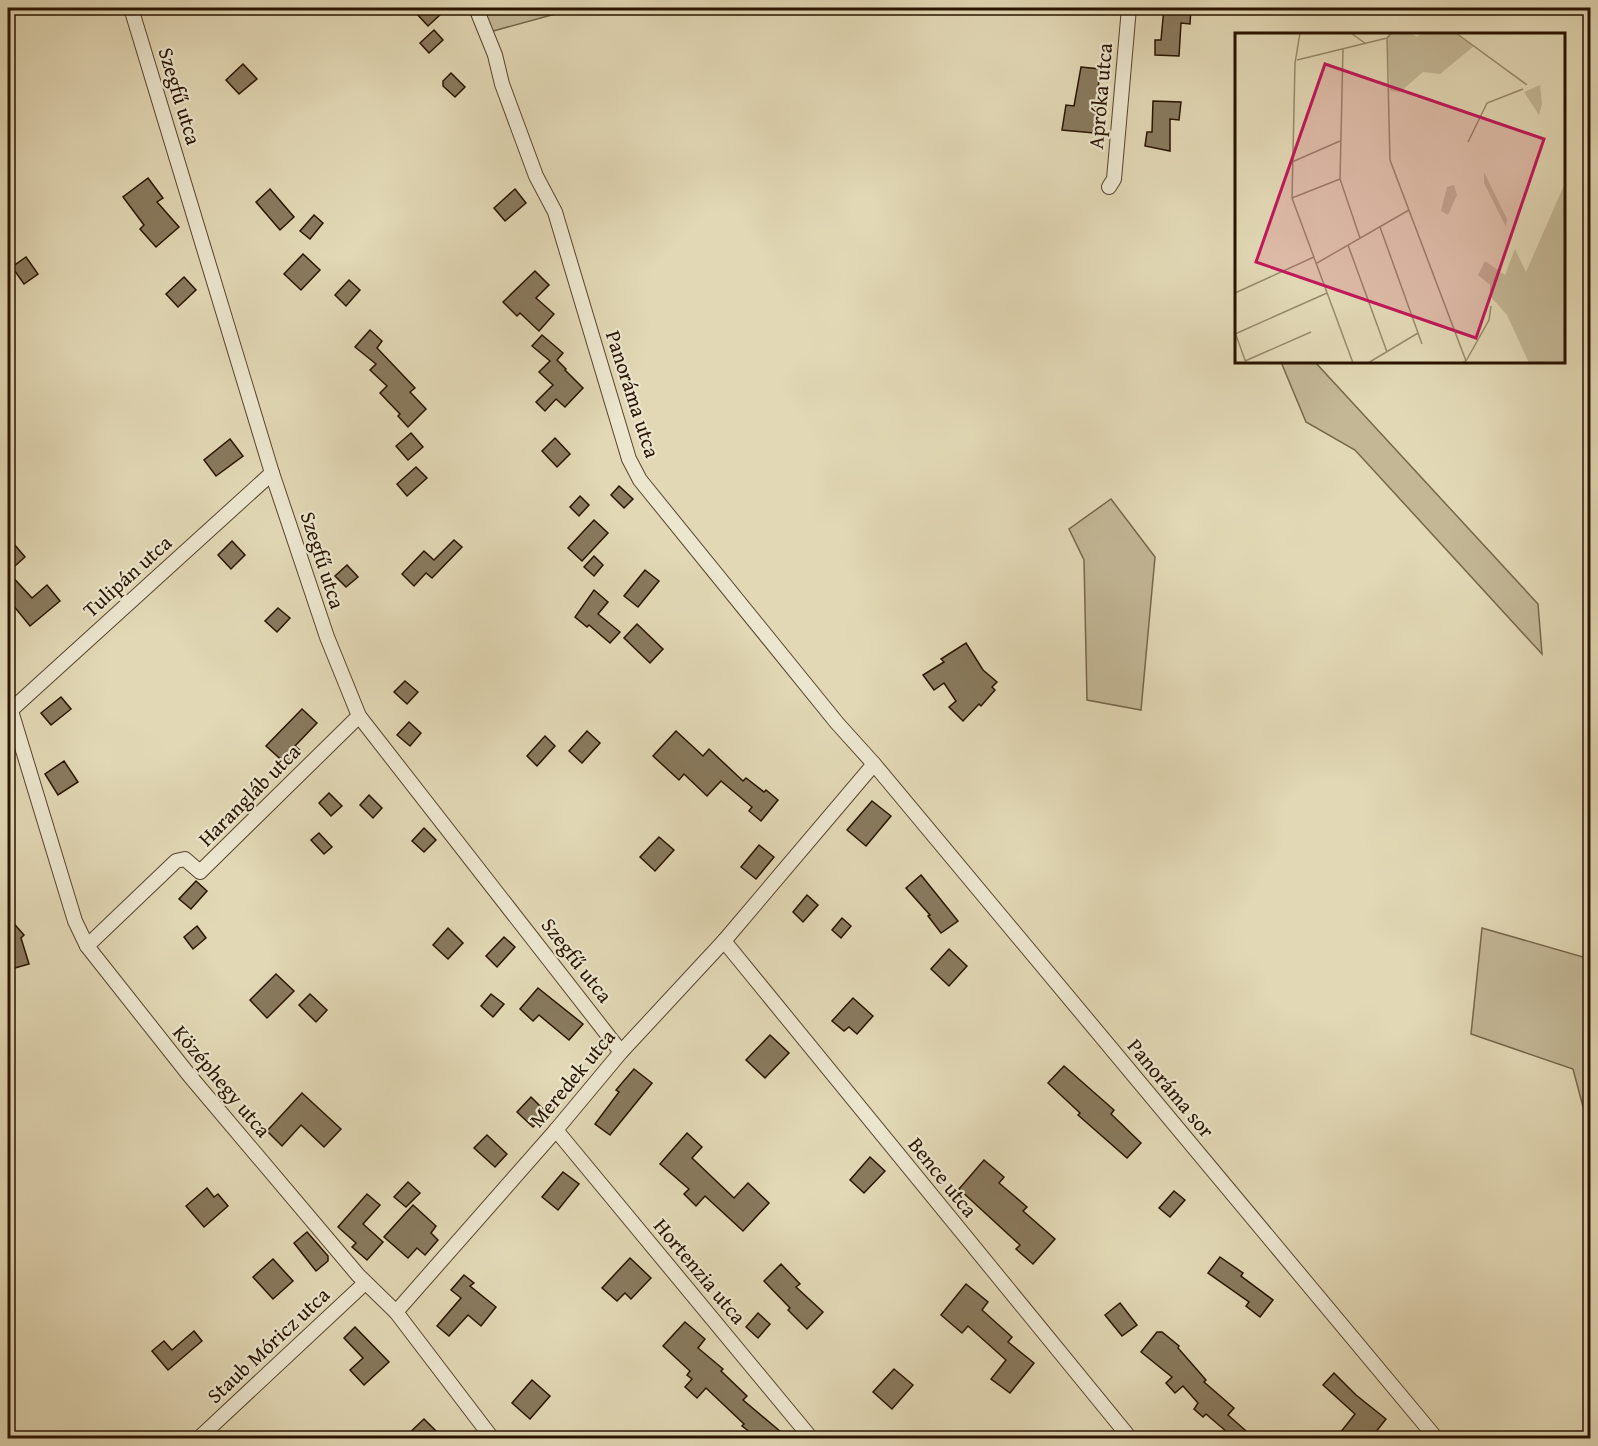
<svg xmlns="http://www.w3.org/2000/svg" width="1598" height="1446" font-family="'Gentium Book Plus',serif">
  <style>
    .green { fill: #c3b796; stroke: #76664b; stroke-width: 1.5 }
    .building { fill: #897a5e; stroke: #291400; stroke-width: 1.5 }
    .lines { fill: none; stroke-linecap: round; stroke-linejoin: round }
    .minor-casing { stroke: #57452d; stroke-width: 16 }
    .minor { stroke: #ece6cf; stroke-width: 14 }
    .labels { text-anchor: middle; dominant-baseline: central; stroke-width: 4.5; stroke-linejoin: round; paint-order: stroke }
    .street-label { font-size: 21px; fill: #291400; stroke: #ece6cf }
    .inset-road { fill: none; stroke: #988a6d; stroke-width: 1.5 }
    .view { fill: #c2185b; fill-opacity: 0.15; stroke: #c2185b; stroke-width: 3 }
    .inset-edge { fill: none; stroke: #291400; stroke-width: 3 }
  </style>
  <rect width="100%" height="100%" fill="#e2d8b5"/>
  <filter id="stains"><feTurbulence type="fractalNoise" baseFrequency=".00333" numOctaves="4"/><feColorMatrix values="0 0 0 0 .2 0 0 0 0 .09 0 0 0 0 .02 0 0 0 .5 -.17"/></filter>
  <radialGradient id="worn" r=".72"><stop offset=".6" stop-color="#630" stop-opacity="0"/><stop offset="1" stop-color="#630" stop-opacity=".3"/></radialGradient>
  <g class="green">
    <path d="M476,8H559L555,14L486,33Z"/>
    <path d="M1281,362H1315L1538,604L1542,654L1355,450L1306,422Z"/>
    <path d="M1111,499L1155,557L1141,710L1087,700L1084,560L1069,529Z"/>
    <path d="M1482,928L1590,959V1133L1573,1069L1471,1034Z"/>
  </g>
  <g class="building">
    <path d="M425,8H435L441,14L428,26L417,14Z"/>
    <path d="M1164,8H1191L1190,24L1181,23L1179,56L1155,55V40H1161Z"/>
    <path d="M434,30L443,40L429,53L420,43Z"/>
    <path d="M243,64L257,79L239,94L226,80Z"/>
    <path d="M1081,67L1100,69L1094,133L1062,130L1066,105L1074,106Z"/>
    <path d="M451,73L465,87L455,97L443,86V81Z"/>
    <path d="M1153,101L1181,102L1179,120L1170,119V151L1145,146L1147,132H1152Z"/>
    <path d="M148,178L163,198L157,202L179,227L156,247L140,229L144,225L123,197Z"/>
    <path d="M270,189L294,217L280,230L256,202Z"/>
    <path d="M515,189L526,203L505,221L494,208Z"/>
    <path d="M314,215L323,223L310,239L300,231Z"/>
    <path d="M303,254L320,270L301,290L284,274Z"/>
    <path d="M26,257L38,274L24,284L12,267Z"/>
    <path d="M535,271L549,285L536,298L554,314L539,331L520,313L517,316L503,302Z"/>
    <path d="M184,277L196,290L178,307L166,294Z"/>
    <path d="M349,280L360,290L346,306L335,295Z"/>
    <path d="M370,330L382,341L377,348L415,388L410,392L426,409L408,427L398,416L400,414L380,393L387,386L370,370L376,364L355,347Z"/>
    <path d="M542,335L563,353L557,360L566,369L565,370L583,388L565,407L556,399L545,411L536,402L553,385L539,372L550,361L532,346Z"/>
    <path d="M411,433L423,447L408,460L396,446Z"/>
    <path d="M555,438L570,454L557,467L542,451Z"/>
    <path d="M230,439L243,456L216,476L204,460Z"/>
    <path d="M416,467L427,478L407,496L397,484Z"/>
    <path d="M619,486L633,499L624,508L611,495Z"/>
    <path d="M580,496L589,505L579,516L570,507Z"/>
    <path d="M594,520L608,533L582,561L568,548Z"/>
    <path d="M8,537L25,557L8,572Z"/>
    <path d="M454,540L462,547L432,578L426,573L414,586L402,574L424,551L434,560Z"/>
    <path d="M232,541L245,555L231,569L218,555Z"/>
    <path d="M594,556L603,565L594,576L584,567Z"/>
    <path d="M347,565L358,577L346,587L335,576Z"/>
    <path d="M645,570L659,581L638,607L624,596Z"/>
    <path d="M8,572L32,598L47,585L60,601L30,626L8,599Z"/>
    <path d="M594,590L608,602L598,614L620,632L610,643L589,625L587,627L575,617Z"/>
    <path d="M278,608L290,618L277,632L265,621Z"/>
    <path d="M637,624L663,649L650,663L624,638Z"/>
    <path d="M966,643L983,670L997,682L992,687L995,690L981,706L979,704L963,721L949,707L956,701L944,683L934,690L923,675L944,662L941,659Z"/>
    <path d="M405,681L418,692L407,704L394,692Z"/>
    <path d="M61,697L71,709L51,725L41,713Z"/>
    <path d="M302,709L317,723L295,746L301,751L287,765L266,746Z"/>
    <path d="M409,722L421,733L410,746L397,735Z"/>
    <path d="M587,731L600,743L582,763L569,751Z"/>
    <path d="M676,731L703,756L709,749L743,781L746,778L764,792L766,790L778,800L761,821L749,811L752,807L721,781L707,796L684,774L679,780L653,756Z"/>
    <path d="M545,736L555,746L537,766L527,756Z"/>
    <path d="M64,761L78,782L58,795L45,774Z"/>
    <path d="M329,793L342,806L331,816L319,803Z"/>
    <path d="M369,795L382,808L373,818L360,805Z"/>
    <path d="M872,801L891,816L866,846L847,830Z"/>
    <path d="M424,828L436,840L424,852L412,841Z"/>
    <path d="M319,833L332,847L324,854L311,840Z"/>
    <path d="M659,837L674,850L655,871L640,857Z"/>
    <path d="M759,845L774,857L756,879L741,867Z"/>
    <path d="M921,875L958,921L941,933L928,916L930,915L906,888Z"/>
    <path d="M196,881L207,891L191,909L179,899Z"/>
    <path d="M807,895L818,905L803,922L793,912Z"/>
    <path d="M8,917L24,935L21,938L29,964L8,970Z"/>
    <path d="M842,918L851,926L841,938L832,930Z"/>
    <path d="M197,926L206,938L193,949L184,937Z"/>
    <path d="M448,928L463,943L448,959L433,945Z"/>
    <path d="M504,937L515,947L497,967L486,956Z"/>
    <path d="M949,949L967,966L949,986L931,969Z"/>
    <path d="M276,974L294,991L267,1018L250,1000Z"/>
    <path d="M538,988L583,1024L569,1040L539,1015L533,1021L520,1009Z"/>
    <path d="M310,994L327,1010L316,1022L299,1005Z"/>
    <path d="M491,994L504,1004L493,1017L481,1006Z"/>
    <path d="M853,998L873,1016L857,1034L849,1027L844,1031L832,1021Z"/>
    <path d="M770,1035L789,1053L765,1078L746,1060Z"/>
    <path d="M1064,1066L1114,1110L1111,1114L1141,1143L1127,1158L1078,1115L1080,1113L1048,1083Z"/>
    <path d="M634,1069L652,1083L610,1135L595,1124L619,1092L616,1090Z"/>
    <path d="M302,1093L341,1129L324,1147L301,1125L282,1146L267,1131Z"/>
    <path d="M531,1097L547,1113L533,1127L517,1112Z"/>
    <path d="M687,1133L702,1147L692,1158L734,1198L748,1183L769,1203L743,1231L705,1196L696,1206L684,1194L689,1189L660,1164Z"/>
    <path d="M487,1135L507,1154L495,1167L474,1148Z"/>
    <path d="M870,1157L885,1171L864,1193L850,1180Z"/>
    <path d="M984,1160L1004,1177L999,1183L1027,1207L1023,1211L1055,1239L1033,1264L1016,1249L1020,1245L959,1189Z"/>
    <path d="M563,1172L579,1184L558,1210L542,1197Z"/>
    <path d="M408,1182L420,1193L406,1207L394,1197Z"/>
    <path d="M207,1188L214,1197L218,1194L228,1206L204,1227L186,1206Z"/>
    <path d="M1174,1191L1185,1200L1170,1217L1159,1208Z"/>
    <path d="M367,1194L380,1205L363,1224L383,1242L367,1260L352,1247L356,1243L338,1227Z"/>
    <path d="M413,1205L436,1226L431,1233L438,1240L425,1255L417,1248L408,1258L384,1237Z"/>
    <path d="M307,1232L328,1256V1261L316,1271L294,1243Z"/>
    <path d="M1220,1257L1243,1273L1241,1276L1273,1300L1260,1317L1246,1306L1249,1302L1208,1273Z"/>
    <path d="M630,1258L651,1278L631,1299L625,1293L617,1301L602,1288Z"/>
    <path d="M273,1259L293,1281L273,1299L253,1277Z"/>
    <path d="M781,1264L800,1284L796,1287L823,1312L807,1329L788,1310L790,1308L764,1281Z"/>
    <path d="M464,1275L474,1283L470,1286L496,1307L481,1326L468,1315L449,1336L437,1326L461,1298L451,1290Z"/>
    <path d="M966,1284L988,1302L982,1310L1012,1337L1008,1342L1034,1363L1010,1393L991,1379L1006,1360L968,1326L962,1333L941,1315Z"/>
    <path d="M1120,1303L1137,1325L1122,1336L1105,1315Z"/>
    <path d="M758,1313L770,1324L758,1338L746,1327Z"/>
    <path d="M685,1322L705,1339L698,1348L723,1369L721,1371L747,1396L743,1400L781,1432L775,1438H746L751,1433L742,1426L744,1424L706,1388L697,1398L685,1387L692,1379L687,1375L690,1371L663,1346Z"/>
    <path d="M355,1327L389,1362L364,1385L350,1370L363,1358L344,1338Z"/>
    <path d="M194,1331L202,1341L168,1370L152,1351L164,1341L172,1350Z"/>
    <path d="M1157,1332H1162L1179,1346L1178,1348L1206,1380L1204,1382L1234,1408L1228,1415L1254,1438H1222L1227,1432L1206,1414L1203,1417L1194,1409L1198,1403L1183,1386L1175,1393L1166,1383L1172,1377L1141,1352Z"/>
    <path d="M894,1369L913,1385L892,1409L873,1392Z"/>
    <path d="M1334,1373L1356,1395L1386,1419L1371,1438H1336L1355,1414L1323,1385Z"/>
    <path d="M532,1380L550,1396L530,1419L512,1403Z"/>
    <path d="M424,1419L443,1438H404Z"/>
  </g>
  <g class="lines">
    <defs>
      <g id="minor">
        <path d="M131,8L272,473L327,637L359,716L621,1052"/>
        <path d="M476,8L495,55L502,84L536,176L555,212L629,459L640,480L837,723L874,764L1436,1438"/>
        <path d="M1109,187L1114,179L1129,8"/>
        <path d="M8,701L75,921L87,946L189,1075L358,1275L396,1312L492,1438"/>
        <path d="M11,710L272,473"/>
        <path d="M724,941L1130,1438"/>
        <path d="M87,946L176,861L185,859L200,872L359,716"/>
        <path d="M556,1130L811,1438"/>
        <path d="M396,1312L556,1130L621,1052L724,941L874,764"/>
        <path d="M199,1438L365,1283"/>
      </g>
    </defs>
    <use href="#minor" class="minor-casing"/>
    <use href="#minor" class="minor"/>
  </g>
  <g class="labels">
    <g class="street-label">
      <text transform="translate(180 96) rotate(73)">Szegfű utca</text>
      <text transform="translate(1100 96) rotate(-85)">Apróka utca</text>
      <text transform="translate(633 394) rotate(72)">Panoráma utca</text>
      <text transform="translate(323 560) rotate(72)">Szegfű utca</text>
      <text transform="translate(127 576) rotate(-42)">Tulipán utca</text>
      <text transform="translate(249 795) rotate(-45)">Harangláb utca</text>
      <text transform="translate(577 960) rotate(52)">Szegfű utca</text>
      <text transform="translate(572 1078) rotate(-50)">Meredek utca</text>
      <text transform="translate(222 1081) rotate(50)">Középhegy utca</text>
      <text transform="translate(1171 1088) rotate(50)">Panoráma sor</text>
      <text transform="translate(943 1177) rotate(51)">Bence utca</text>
      <text transform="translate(700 1271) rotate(50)">Hortenzia utca</text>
      <text transform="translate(268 1345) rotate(-43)">Staub Móricz utca</text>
    </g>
  </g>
  <g transform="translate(1235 33)">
    <rect width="330" height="330" fill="#e2d8b5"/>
    <path d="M155,0H175L182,4L186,0H220L239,13L205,41L188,39L165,59L155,58L152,3ZM305,52L307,71L304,82L289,59ZM249,139L272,186L271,194L249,150ZM330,150V330H294L272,282L255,263V252L243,242L250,228L270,242L280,216L291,239ZM219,152L222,162L213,182L206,178L212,154Z" fill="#c3b796"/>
    <path class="inset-road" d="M65,0L60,30L57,165L118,330M116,0L131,11M221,0L292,52M152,5L155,127L231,328L227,330M108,16L105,146L125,205M62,27L152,5L157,0M233,109L252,70L288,56M57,129L105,108M57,165L105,146M145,194L187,311M113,212L152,319M82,230L174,177M0,260L79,224M0,301L92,260M1,302L11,330M10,328L76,299M231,328L254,287L256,273M133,330L183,300"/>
    <path class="view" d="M90,31L309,106L241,305L21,229Z"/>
    <rect width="330" height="330" class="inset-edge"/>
  </g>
  <rect width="1598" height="1446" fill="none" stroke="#e2d8b5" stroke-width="30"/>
  <rect x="9" y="9" width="1580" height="1428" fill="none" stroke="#291400" stroke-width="3"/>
  <rect x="15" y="15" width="1568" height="1416" fill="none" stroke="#291400" stroke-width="1.5"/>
  <rect width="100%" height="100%" filter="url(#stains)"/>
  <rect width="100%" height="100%" fill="url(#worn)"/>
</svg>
